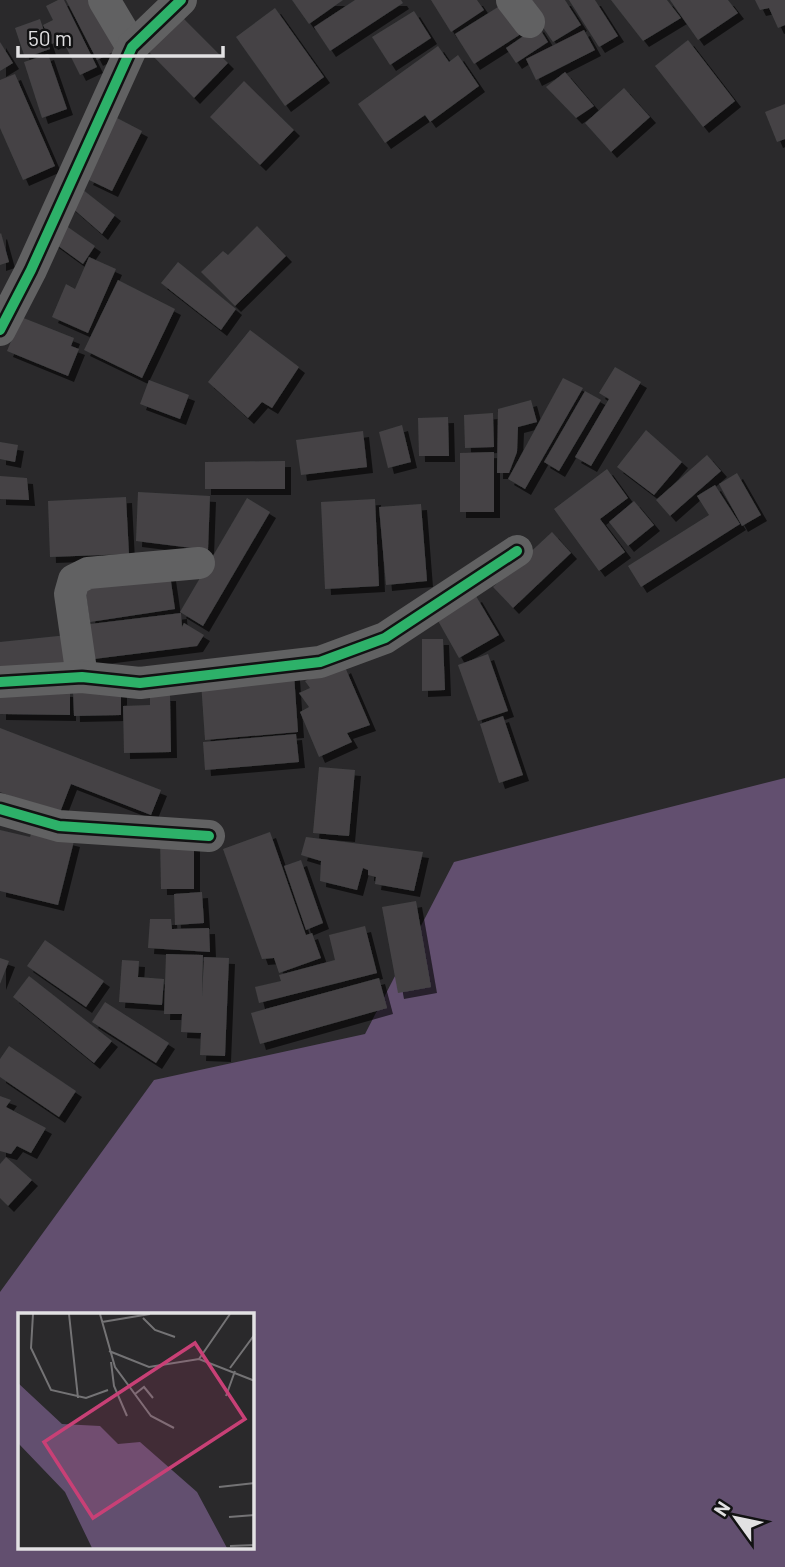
<svg xmlns="http://www.w3.org/2000/svg" width="785" height="1567" font-family="Barlow,sans-serif">
  <style>
    .water { fill: #624f6f; fill-rule: evenodd }
    .building { fill: #444345; filter: url(#shadow) }
    .lines { fill: none; stroke-linecap: round; stroke-linejoin: round }
    .minor { stroke: #616162; stroke-width: 32 }
    .cycleway-casing { stroke: #121213; stroke-width: 15 }
    .cycleway { stroke: #2db169; stroke-width: 10 }
    .inset-road { fill: none; stroke: #747375; stroke-width: 2 }
    .view { fill: #c84076; fill-opacity: 0.15; stroke: #c84076; stroke-width: 3.5 }
    .inset-edge { fill: none; stroke: #e2e1e3; stroke-width: 3.5 }
  </style>
  <defs>
    <filter id="shadow"><feDropShadow dx="6" dy="6" stdDeviation="0" flood-color="#0009"/></filter>
  </defs>
  <rect width="100%" height="100%" fill="#2a292b"/>
  <path class="water" d="M785,778V1567H0V1292L154,1080L365,1034L454,862ZM19,1315H252V1548H19Z"/>
  <g class="building">
    <path d="M58,0H64L97,67L80,75L62,39L52,44L43,25L53,20L46,6Z"/>
    <path d="M66,0H96L121,48L97,60Z"/>
    <path d="M292,0H343L309,24Z"/>
    <path d="M355,0H401L403,3L330,51L314,27Z"/>
    <path d="M431,0H477L484,10L451,32Z"/>
    <path d="M524,0H565L581,25L553,42Z"/>
    <path d="M569,0H595L618,36L599,47Z"/>
    <path d="M611,0H667L681,18L643,41Z"/>
    <path d="M670,0H728L738,13L698,40Z"/>
    <path d="M755,0H785V25L778,28L769,8L760,10Z"/>
    <path d="M506,2L524,32L474,64L455,34Z"/>
    <path d="M275,8L324,77L285,106L236,37Z"/>
    <path d="M414,11L431,38L390,65L372,37Z"/>
    <path d="M180,15L228,63L194,98L146,49Z"/>
    <path d="M40,19L50,49L25,58L15,28Z"/>
    <path d="M538,26L548,42L516,63L506,48Z"/>
    <path d="M584,30L595,50L536,80L526,59Z"/>
    <path d="M688,40L735,101L703,127L655,66Z"/>
    <path d="M0,42L13,63L0,71Z"/>
    <path d="M438,46L449,62L458,55L479,86L430,122L425,115L385,143L358,104Z"/>
    <path d="M48,54L67,109L42,118L24,62Z"/>
    <path d="M565,72L594,106L576,118L546,87Z"/>
    <path d="M15,74L55,166L23,180L0,128V80Z"/>
    <path d="M244,81L294,130L260,165L210,117Z"/>
    <path d="M624,88L650,117L611,152L585,123Z"/>
    <path d="M785,104V139L777,142L765,112Z"/>
    <path d="M117,118L142,131L112,191L87,179Z"/>
    <path d="M82,189L115,215L102,234L70,206Z"/>
    <path d="M62,223L95,246L83,264L50,240Z"/>
    <path d="M257,226L286,256L235,306L201,272L223,251L228,255Z"/>
    <path d="M1,233L9,262L0,265V234Z"/>
    <path d="M89,257L116,269L88,333L52,317L66,284L75,289Z"/>
    <path d="M178,262L236,309L221,330L161,283Z"/>
    <path d="M118,280L175,309L142,378L84,350Z"/>
    <path d="M21,317L74,338L71,346L79,349L68,376L7,351Z"/>
    <path d="M250,330L299,367L272,408L262,402L248,418L208,382Z"/>
    <path d="M615,367L641,382L591,466L575,457L609,399L599,393Z"/>
    <path d="M563,378L583,388L525,489L508,479Z"/>
    <path d="M149,380L189,395L180,419L140,404Z"/>
    <path d="M585,391L601,400L559,471L544,462Z"/>
    <path d="M531,400L537,422L518,427L517,452L509,473H497L498,409Z"/>
    <path d="M493,413L494,447L465,448L464,415Z"/>
    <path d="M448,417L449,456H419L418,418Z"/>
    <path d="M402,425L411,462L388,468L379,432Z"/>
    <path d="M646,430L682,462L654,495L617,467Z"/>
    <path d="M363,431L367,467L301,475L296,440Z"/>
    <path d="M0,442L18,445L15,462L0,459Z"/>
    <path d="M494,452V512H460V453Z"/>
    <path d="M707,455L721,471L670,516L656,500Z"/>
    <path d="M285,461V489H205V462Z"/>
    <path d="M607,469L628,498L600,519L625,552L599,571L554,509Z"/>
    <path d="M737,473L761,515L742,526L719,484Z"/>
    <path d="M0,476L27,478L29,500L0,499Z"/>
    <path d="M715,485L740,524L641,587L628,566L709,515L697,496Z"/>
    <path d="M138,492L210,496L208,550L136,541Z"/>
    <path d="M126,497L129,554L50,557L48,501Z"/>
    <path d="M247,498L270,512L203,626L180,612Z"/>
    <path d="M375,499L379,586L325,589L321,502Z"/>
    <path d="M634,501L654,525L628,546L609,522Z"/>
    <path d="M421,504L427,581L386,585L379,507Z"/>
    <path d="M552,532L571,553L513,608L493,587Z"/>
    <path d="M169,568L175,609L90,622L84,581Z"/>
    <path d="M476,596L499,635L459,658L437,619Z"/>
    <path d="M181,613L182,627L184,623L204,635L197,646L86,660L82,625Z"/>
    <path d="M68,635L71,664L0,671V642Z"/>
    <path d="M422,639H443L445,690L422,691Z"/>
    <path d="M488,654L508,711L478,721L458,665Z"/>
    <path d="M334,667L338,672L345,667L370,725L347,733L352,742L319,757L300,712L309,707L299,693L310,688L305,681Z"/>
    <path d="M294,674L298,732L205,740L201,682Z"/>
    <path d="M121,689V715L74,716L73,690Z"/>
    <path d="M0,690L70,691V715L0,714Z"/>
    <path d="M150,695H170L171,752L124,753L123,706L150,705Z"/>
    <path d="M503,716L523,775L499,783L480,724Z"/>
    <path d="M0,728L161,790L151,815L71,784L59,815L0,792Z"/>
    <path d="M296,734L299,762L205,770L203,742Z"/>
    <path d="M319,767L355,770L349,836L313,833Z"/>
    <path d="M0,830L30,837L32,831L74,841L58,905L0,891Z"/>
    <path d="M270,832L306,935L312,933L321,958L279,973L274,958L262,959L223,849Z"/>
    <path d="M194,836V889H161L160,837Z"/>
    <path d="M306,837L423,852L414,891L375,884L376,877L368,875V870L363,868L357,890L320,881L321,861L301,855Z"/>
    <path d="M301,860L323,923L306,930L284,866Z"/>
    <path d="M202,892L204,923L175,925L174,894Z"/>
    <path d="M416,901L431,987L398,993L382,907Z"/>
    <path d="M150,919H171L172,929L209,928L210,952L148,948Z"/>
    <path d="M365,926L377,973L259,1003L255,987L281,981L279,975L335,960L329,935Z"/>
    <path d="M45,940L104,981L86,1007L27,966Z"/>
    <path d="M166,954L203,955L202,997L204,957L229,958L225,1056L200,1055L201,1033L181,1032L182,1014H164Z"/>
    <path d="M0,958L9,961L0,984Z"/>
    <path d="M122,960L139,961L138,977L164,979L162,1005L119,1002Z"/>
    <path d="M29,976L112,1041L94,1063L13,997Z"/>
    <path d="M379,978L387,1008L260,1044L251,1013Z"/>
    <path d="M105,1002L169,1043L156,1063L92,1022Z"/>
    <path d="M9,1046L76,1091L59,1117L0,1077V1059Z"/>
    <path d="M0,1096L11,1100L6,1107L46,1128L31,1153L17,1146L11,1154L0,1151Z"/>
    <path d="M6,1157L32,1180L8,1206L0,1198V1164Z"/>
  </g>
  <g class="lines">
    <g class="minor">
      <path d="M104,0L132,47"/>
      <path d="M512,0L529,22"/>
      <path d="M0,330L31,270L132,47L181,0"/>
      <path d="M82,677L70,594L74,580L88,573L199,563"/>
      <path d="M0,682L82,677L140,683L320,662L385,638L517,551"/>
      <path d="M0,809L59,826L209,836"/>
    </g>
    <defs>
      <g id="cycleway">
        <path d="M0,330L31,270L132,47L181,0"/>
        <path d="M0,682L82,677L140,683L320,662L385,638L517,551"/>
        <path d="M0,809L59,826L209,836"/>
      </g>
    </defs>
    <use href="#cycleway" class="cycleway-casing"/>
    <use href="#cycleway" class="cycleway"/>
  </g>
  <g transform="translate(18 1313)">
    <rect width="236" height="236" fill="#2a292b"/>
    <path d="M0,70L44,111L82,113L100,131L122,129L179,179L209,235H74L47,179L0,130Z" fill="#624f6f"/>
    <path class="inset-road" d="M15,1L13,35L33,77L68,85L90,77M51,1L60,85M82,1L97,54L133,103L156,115M125,5L137,17L157,24M84,9L132,1M91,38L131,54L181,46L237,68M181,46L212,1M93,49L96,73L109,103M212,55L237,21M117,81L126,74L135,85M208,83L217,58M201,174L237,170M211,204L237,202M212,233L237,232"/>
    <path class="view" d="M177,30L227,106L75,205L26,129Z"/>
    <rect width="236" height="236" class="inset-edge"/>
  </g>
  <g transform="translate(736 1518) rotate(303)" stroke="#121213" stroke-width="5" paint-order="stroke">
  <path d="M0-5L12 26L0 18L-12 26Z" fill="#e2e1e3"/>
  <text y="-10" font-size="19" font-weight="bold" text-anchor="middle" fill="#e2e1e3">N</text>
  </g>
  <path d="M18 46v10h205v-10" fill="none" stroke="#e2e1e3" stroke-width="3.5"/>
  <text x="28" y="46" font-size="21" fill="#e2e1e3" stroke="#121213" stroke-width="5" paint-order="stroke">50 m</text>
</svg>
